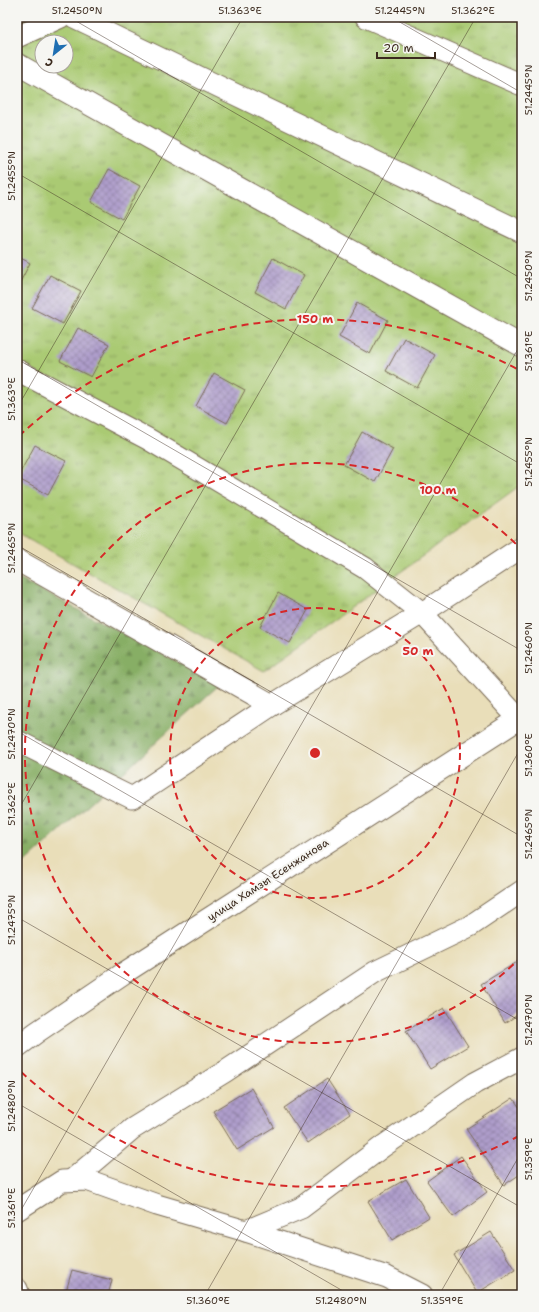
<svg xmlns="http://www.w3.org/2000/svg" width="539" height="1312" font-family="'Shantell Sans',sans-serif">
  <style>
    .grass { fill: url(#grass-tufts); stroke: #727a48; fill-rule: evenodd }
    .forest { fill: url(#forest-firs); stroke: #616c42 }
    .building { fill: url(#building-cross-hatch) }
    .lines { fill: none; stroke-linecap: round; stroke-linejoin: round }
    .minor-casing { stroke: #786954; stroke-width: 23 }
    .minor { stroke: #fff; stroke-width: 21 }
    .ticks { fill: none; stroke: #3b2a1e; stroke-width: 1; stroke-opacity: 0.45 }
    .ring { fill: none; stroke: #d62828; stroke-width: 2; stroke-dasharray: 7 5 }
    .labels { text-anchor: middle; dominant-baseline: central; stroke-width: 4; stroke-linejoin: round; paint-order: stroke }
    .street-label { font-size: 11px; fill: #3b2a1e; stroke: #f6f6f2 }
    .centre { fill: #d62828; stroke: #f6f6f2; stroke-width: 2 }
    .ring-label { font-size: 12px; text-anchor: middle; font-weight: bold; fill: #d62828; stroke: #f6f6f2; stroke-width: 4; stroke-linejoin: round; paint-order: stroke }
    .neatline { fill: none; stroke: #3b2a1e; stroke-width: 1.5 }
    .ticks-label { font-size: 10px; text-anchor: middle; fill: #3b2a1e }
  </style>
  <defs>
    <pattern id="grass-tufts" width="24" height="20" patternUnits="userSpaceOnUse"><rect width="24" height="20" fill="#aaca73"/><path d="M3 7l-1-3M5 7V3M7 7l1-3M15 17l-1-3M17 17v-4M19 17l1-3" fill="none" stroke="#8ca45e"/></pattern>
    <pattern id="forest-firs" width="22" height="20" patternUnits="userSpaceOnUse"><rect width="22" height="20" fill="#87ae65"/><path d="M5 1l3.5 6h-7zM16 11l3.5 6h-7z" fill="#708e53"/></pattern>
    <pattern id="building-cross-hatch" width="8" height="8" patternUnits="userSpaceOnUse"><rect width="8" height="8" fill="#ae9dcb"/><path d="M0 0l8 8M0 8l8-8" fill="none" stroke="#8f80a4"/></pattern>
  </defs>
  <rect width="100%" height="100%" fill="#f6f6f2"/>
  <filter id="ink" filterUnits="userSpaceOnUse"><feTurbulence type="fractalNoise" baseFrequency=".025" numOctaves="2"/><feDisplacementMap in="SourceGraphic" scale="8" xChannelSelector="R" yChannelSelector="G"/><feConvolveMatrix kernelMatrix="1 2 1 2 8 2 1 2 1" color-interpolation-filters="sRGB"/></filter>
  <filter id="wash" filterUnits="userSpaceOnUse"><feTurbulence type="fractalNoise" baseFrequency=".012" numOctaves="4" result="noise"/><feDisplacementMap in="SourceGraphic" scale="16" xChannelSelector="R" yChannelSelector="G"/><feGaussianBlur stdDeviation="0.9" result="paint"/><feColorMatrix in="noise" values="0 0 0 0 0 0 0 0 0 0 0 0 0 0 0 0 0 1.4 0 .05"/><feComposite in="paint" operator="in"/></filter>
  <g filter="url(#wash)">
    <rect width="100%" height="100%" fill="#e9deb9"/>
    <path class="grass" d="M17,17H522V484L264,671L17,532ZM42,42H66V66H42Z"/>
    <path class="forest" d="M17,578L220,684L17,870Z"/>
    <g id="blocks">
      <g class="building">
        <path d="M109,169L140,186L122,219L91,202Z"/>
        <path d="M17,256L30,263L17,288Z"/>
        <path d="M273,258L304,275L286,309L255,292Z"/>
        <path d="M50,275L81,291L63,324L32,308Z"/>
        <path d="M357,303L388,320L370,354L339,337Z"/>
        <path d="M78,328L109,344L91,377L60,361Z"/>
        <path d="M404,338L435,355L417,388L386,371Z"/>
        <path d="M214,373L245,390L227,423L196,406Z"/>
        <path d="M362,432L393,449L375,482L344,465Z"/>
        <path d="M35,445L66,461L48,495L17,478Z"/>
        <path d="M278,593L308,610L290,643L260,627Z"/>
        <path d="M519,961L522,967V1012L505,1023L481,984Z"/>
        <path d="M444,1008L468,1046L430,1069L406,1031Z"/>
        <path d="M327,1079L350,1114L308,1143L284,1108Z"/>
        <path d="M251,1088L274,1127L237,1150L213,1111Z"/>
        <path d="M513,1098L522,1111V1173L504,1185L466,1129Z"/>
        <path d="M461,1156L487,1192L453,1217L427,1181Z"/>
        <path d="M406,1179L429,1217L392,1240L368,1201Z"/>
        <path d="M491,1232L515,1270L477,1293L454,1255Z"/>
        <path d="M72,1270L112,1280L108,1295H65Z"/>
      </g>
    </g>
  </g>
  <g filter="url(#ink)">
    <use href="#blocks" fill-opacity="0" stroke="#786954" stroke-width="1"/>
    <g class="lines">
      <defs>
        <g id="minor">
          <path d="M74,17L522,232"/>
          <path d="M366,17L522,85"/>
          <path d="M17,37L61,17"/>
          <path d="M17,64L522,346"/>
          <path d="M17,370L148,439L365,568L422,613L519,719"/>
          <path d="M17,560L272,705"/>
          <path d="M17,741L132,798L272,705L422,613L522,547"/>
          <path d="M17,1047L37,1032L124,973L522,717"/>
          <path d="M72,1180L132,1129L226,1071L375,972L470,926L522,891"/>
          <path d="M17,1210L62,1181L87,1180L157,1205L246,1231L387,1277L422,1295"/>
          <path d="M246,1231L301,1208L382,1147L475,1083L522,1058"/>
          <path d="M17,1289L19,1295"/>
        </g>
      </defs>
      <use href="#minor" class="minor-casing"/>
      <use href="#minor" class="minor"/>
    </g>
  </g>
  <path class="ticks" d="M69,17L522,279M391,17L522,93M17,173L522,465M17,359L522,651M17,408L243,17M17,545L522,837M17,731L522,1022M17,812L476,17M17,917L522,1208M17,1103L350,1295M17,1217L522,342M17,1289L28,1295M205,1295L522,746M439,1295L522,1151"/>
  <g class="ring">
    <circle cx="315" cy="753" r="145"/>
    <path d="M522 956A290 290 0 1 1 522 550"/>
    <path d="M519 1136A434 434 0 0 1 19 1070M19 436A434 434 0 0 1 519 370"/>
  </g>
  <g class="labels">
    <g class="street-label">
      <text transform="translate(268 880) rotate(-33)">улица Хамзы Есенжанова</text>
    </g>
  </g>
  <circle cx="315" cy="753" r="6" class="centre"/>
  <g class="ring-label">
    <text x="315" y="323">150 m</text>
    <text x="438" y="494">100 m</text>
    <text x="418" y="655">50 m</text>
  </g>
  <rect width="539" height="1312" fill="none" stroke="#f6f6f2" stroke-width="44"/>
  <g transform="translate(54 54) rotate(210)"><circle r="19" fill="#f6f6f2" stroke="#aba49d"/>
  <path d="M0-3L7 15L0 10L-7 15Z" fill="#1f6fb2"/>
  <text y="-6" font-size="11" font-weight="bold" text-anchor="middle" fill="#3b2a1e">С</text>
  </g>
  <path d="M377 52v6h58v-6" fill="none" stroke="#3b2a1e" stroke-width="2"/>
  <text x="383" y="52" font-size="12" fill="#3b2a1e" stroke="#f6f6f2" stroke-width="3" paint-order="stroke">20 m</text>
  <rect x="22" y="22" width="495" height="1268" class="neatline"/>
  <g class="ticks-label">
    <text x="77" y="14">51.2450°N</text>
    <text x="240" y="14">51.363°E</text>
    <text x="400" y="14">51.2445°N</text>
    <text x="473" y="14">51.362°E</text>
    <text transform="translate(528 90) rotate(-90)" y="4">51.2445°N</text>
    <text transform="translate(11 176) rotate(-90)" y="4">51.2455°N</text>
    <text transform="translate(528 276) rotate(-90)" y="4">51.2450°N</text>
    <text transform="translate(528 351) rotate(-90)" y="4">51.361°E</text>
    <text transform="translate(11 399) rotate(-90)" y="4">51.363°E</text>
    <text transform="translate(528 462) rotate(-90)" y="4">51.2455°N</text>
    <text transform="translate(11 548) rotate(-90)" y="4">51.2465°N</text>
    <text transform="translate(528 648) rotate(-90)" y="4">51.2460°N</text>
    <text transform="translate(11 734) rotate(-90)" y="4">51.2470°N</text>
    <text transform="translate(528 755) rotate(-90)" y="4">51.360°E</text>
    <text transform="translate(11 804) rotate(-90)" y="4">51.362°E</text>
    <text transform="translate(528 834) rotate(-90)" y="4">51.2465°N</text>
    <text transform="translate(11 920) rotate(-90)" y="4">51.2475°N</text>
    <text transform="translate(528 1020) rotate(-90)" y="4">51.2470°N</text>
    <text transform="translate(11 1106) rotate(-90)" y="4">51.2480°N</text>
    <text transform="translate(528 1159) rotate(-90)" y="4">51.359°E</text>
    <text transform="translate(11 1208) rotate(-90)" y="4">51.361°E</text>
    <text x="208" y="1304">51.360°E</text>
    <text x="341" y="1304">51.2480°N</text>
    <text x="442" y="1304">51.359°E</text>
  </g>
</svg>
